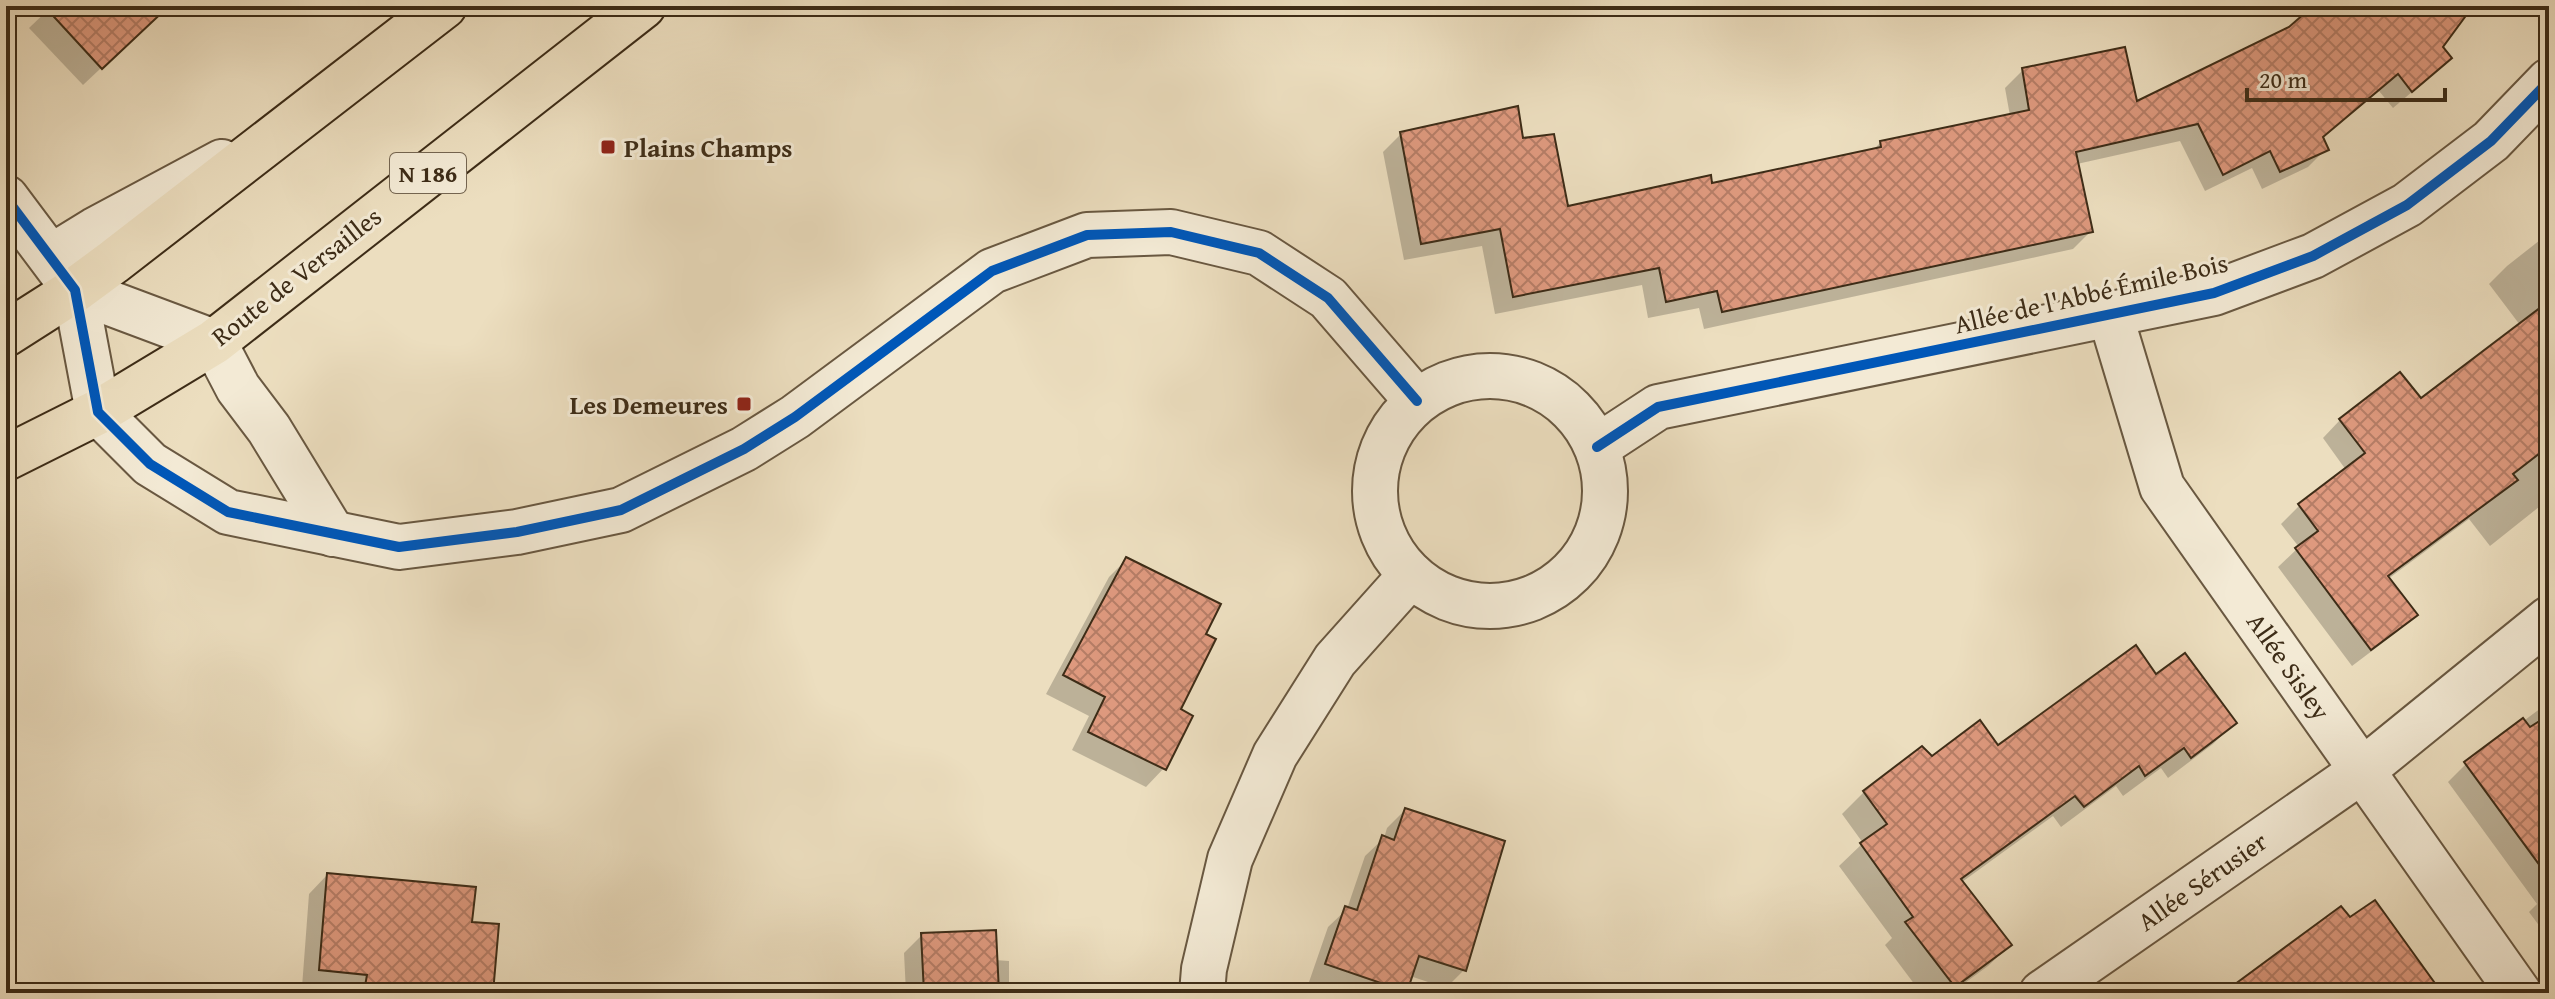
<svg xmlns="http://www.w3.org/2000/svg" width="2555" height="999" font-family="'Gentium Book Plus',serif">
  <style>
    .shadow { fill: #0003 }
    .building { fill: url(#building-cross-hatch); stroke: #3d2c17; stroke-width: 2 }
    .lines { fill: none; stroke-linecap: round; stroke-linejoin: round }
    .street-casing { stroke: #695841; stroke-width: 48 }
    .primary-casing { stroke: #3d2c17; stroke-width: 48 }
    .street { stroke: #f3ead5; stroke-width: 44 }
    .primary { stroke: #ecdebf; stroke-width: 44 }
    .cycleway-casing { stroke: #f3ead5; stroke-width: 15 }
    .cycleway { stroke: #0057b8; stroke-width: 10 }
    .poi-dot { fill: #8f2418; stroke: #f3ead5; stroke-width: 3 }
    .labels { text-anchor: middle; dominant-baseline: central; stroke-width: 6; stroke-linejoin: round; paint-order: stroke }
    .shield { fill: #f3ead5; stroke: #746550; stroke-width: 2 }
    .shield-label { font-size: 24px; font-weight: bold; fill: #3d2c17 }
    .poi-label { font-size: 26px; font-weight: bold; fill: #3d2c17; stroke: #f3ead5; text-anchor: start }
    .street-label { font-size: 26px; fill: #3d2c17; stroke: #f3ead5 }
  </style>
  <defs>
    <pattern id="building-cross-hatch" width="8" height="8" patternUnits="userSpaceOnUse" patternTransform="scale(2)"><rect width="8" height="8" fill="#de997e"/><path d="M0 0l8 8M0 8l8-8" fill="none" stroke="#b57d66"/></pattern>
  </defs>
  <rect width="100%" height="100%" fill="#ecdebf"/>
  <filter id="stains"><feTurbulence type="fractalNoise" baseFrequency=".0025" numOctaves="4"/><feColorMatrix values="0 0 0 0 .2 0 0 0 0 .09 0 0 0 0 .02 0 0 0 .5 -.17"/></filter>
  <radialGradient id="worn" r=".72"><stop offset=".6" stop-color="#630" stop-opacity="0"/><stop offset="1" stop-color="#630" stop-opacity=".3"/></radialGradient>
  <g class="shadow">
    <path d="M52,6H167L83,85L29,28Z"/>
    <path d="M2316,6H2470L2440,47L2432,75L2393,108L2379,91L2321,138L2326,149L2308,167L2262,189L2252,168L2205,191L2180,141L2077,164L2091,231L2073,249L1704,329L1699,308L1648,318L1642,285L1495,314L1482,246L1404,260L1383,152L1401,134L1521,141L1566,208L1711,185L1872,151L1881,142L2010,116L2005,88L2023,70L2135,104L2290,28Z"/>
    <path d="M2549,233V499L2490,546L2469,519L2388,579L2415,614L2397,632L2352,666L2278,567L2299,547L2281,524L2299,506L2346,470L2323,438L2340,420L2420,401L2520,325L2489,284L2507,266Z"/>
    <path d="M1127,559L1178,710L1164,768L1146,787L1072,750L1089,716L1046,694L1109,577Z"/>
    <path d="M2156,677L2235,722L2213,744L2168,778L2161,768L2123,796L2116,786L2061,827L2053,816L1962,882L2010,945L1988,966L1951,993H1921L1885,945L1892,938L1839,866L1863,843L1842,814L1864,792L1932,759L1998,748Z"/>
    <path d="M2549,702V939L2529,912L2537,904L2448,782L2466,764Z"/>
    <path d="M1405,810L1464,970L1446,988L1410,976L1403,993H1341L1309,982L1328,927L1347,909L1365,856L1384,838L1387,828Z"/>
    <path d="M327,875L470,924L497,925L491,993H350L302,987L309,894Z"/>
    <path d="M922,935L995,960L1009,961V993H906L904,953Z"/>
  </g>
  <g class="building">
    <path d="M44,6H169L102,69Z"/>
    <path d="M2313,6H2473L2443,47L2452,58L2412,92L2398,74L2323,137L2329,150L2280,172L2270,151L2223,175L2198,124L2076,152L2093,232L1722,312L1717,291L1666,302L1659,268L1513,297L1500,229L1421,244L1400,132L1518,106L1523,138L1554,134L1568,206L1711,175L1712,183L1881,147L1880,141L2029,110L2022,68L2125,47L2137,101L2289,27Z"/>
    <path d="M2549,301V446L2513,474L2518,480L2388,576L2418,615L2371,650L2295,548L2318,531L2298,504L2365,453L2339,419L2400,372L2421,398Z"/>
    <path d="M1126,557L1221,604L1206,634L1216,639L1181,709L1193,716L1166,770L1088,732L1105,697L1063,675Z"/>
    <path d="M2136,645L2156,674L2185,653L2237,723L2191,758L2184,748L2145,776L2139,766L2084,807L2075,796L1961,879L2012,945L1955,987L1905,922L1913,917L1860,843L1887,824L1863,791L1922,746L1932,756L1980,720L1998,745Z"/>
    <path d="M2549,715V878L2464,762L2523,718L2530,727Z"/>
    <path d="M1405,808L1505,841L1466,971L1419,956L1407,992L1325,964L1345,906L1357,910L1382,835L1394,840Z"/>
    <path d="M327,873L476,887L472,922L499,924L493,993L365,986L367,975L319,970Z"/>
    <path d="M2375,900L2442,993H2223L2341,906L2350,917Z"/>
    <path d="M996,930L999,993H924L921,933Z"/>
  </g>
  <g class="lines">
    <defs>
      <g id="street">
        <path d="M6,198L75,290L98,412L150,464L228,512L399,547L517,532L621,510L744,449L795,417L992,271L1087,235L1171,232L1259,253L1328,298L1417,401"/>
        <path d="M51,257L95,230L222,162"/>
        <path d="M75,290L214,342L238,388L269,429L333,534"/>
        <path d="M2110,314L2162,487L2519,993"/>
        <circle cx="1490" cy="491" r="115"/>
        <path d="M1597,447L1658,407L2214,293L2313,256L2407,205L2491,141L2549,81"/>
        <path d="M1202,993L1204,969L1230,859L1275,755L1335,660L1411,575"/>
        <path d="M2042,993L2363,770L2549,619"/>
      </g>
      <g id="primary">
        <path d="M6,334L75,290L113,262L444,6"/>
        <path d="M6,458L98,412L214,342L643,6"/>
      </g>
    </defs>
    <use href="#street" class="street-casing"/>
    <use href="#primary" class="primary-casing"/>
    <use href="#street" class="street"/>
    <use href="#primary" class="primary"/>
    <defs>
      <g id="cycleway">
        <path d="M6,198L75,290L98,412L150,464L228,512L399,547L517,532L621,510L744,449L795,417L992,271L1087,235L1171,232L1259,253L1328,298L1417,401"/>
        <path d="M1597,447L1658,407L2214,293L2313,256L2407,205L2491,141L2549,81"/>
      </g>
    </defs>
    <use href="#cycleway" class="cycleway-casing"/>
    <use href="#cycleway" class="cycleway"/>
  </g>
  <g class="poi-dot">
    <rect x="600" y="139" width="16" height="16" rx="4"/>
    <rect x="736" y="396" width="16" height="16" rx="4"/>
  </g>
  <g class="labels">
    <rect class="shield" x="390" y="153" width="76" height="40" rx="6"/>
    <g class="shield-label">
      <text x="428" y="173">N 186</text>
    </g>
    <g class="poi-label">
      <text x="624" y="147">Plains Champs</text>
      <text x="728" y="404" text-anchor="end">Les Demeures</text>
    </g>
    <g class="street-label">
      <text transform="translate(296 276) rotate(-38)">Route de Versailles</text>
      <text transform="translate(2091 293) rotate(-13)">Allée de l'Abbé Émile Bois</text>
      <text transform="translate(2289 666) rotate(55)">Allée Sisley</text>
      <text transform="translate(2202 881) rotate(-35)">Allée Sérusier</text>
    </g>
  </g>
  <rect width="2555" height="999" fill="none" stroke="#ecdebf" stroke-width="32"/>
  <rect x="8" y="8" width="2539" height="983" fill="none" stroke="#3d2c17" stroke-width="4"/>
  <rect x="16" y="16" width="2523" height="967" fill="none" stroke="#3d2c17" stroke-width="2"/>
  <path d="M2247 88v12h198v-12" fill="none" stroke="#3d2c17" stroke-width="4"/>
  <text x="2259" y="88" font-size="24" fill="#3d2c17" stroke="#f3ead5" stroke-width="6" paint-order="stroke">20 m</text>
  <rect width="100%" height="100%" filter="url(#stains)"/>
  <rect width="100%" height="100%" fill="url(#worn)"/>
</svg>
